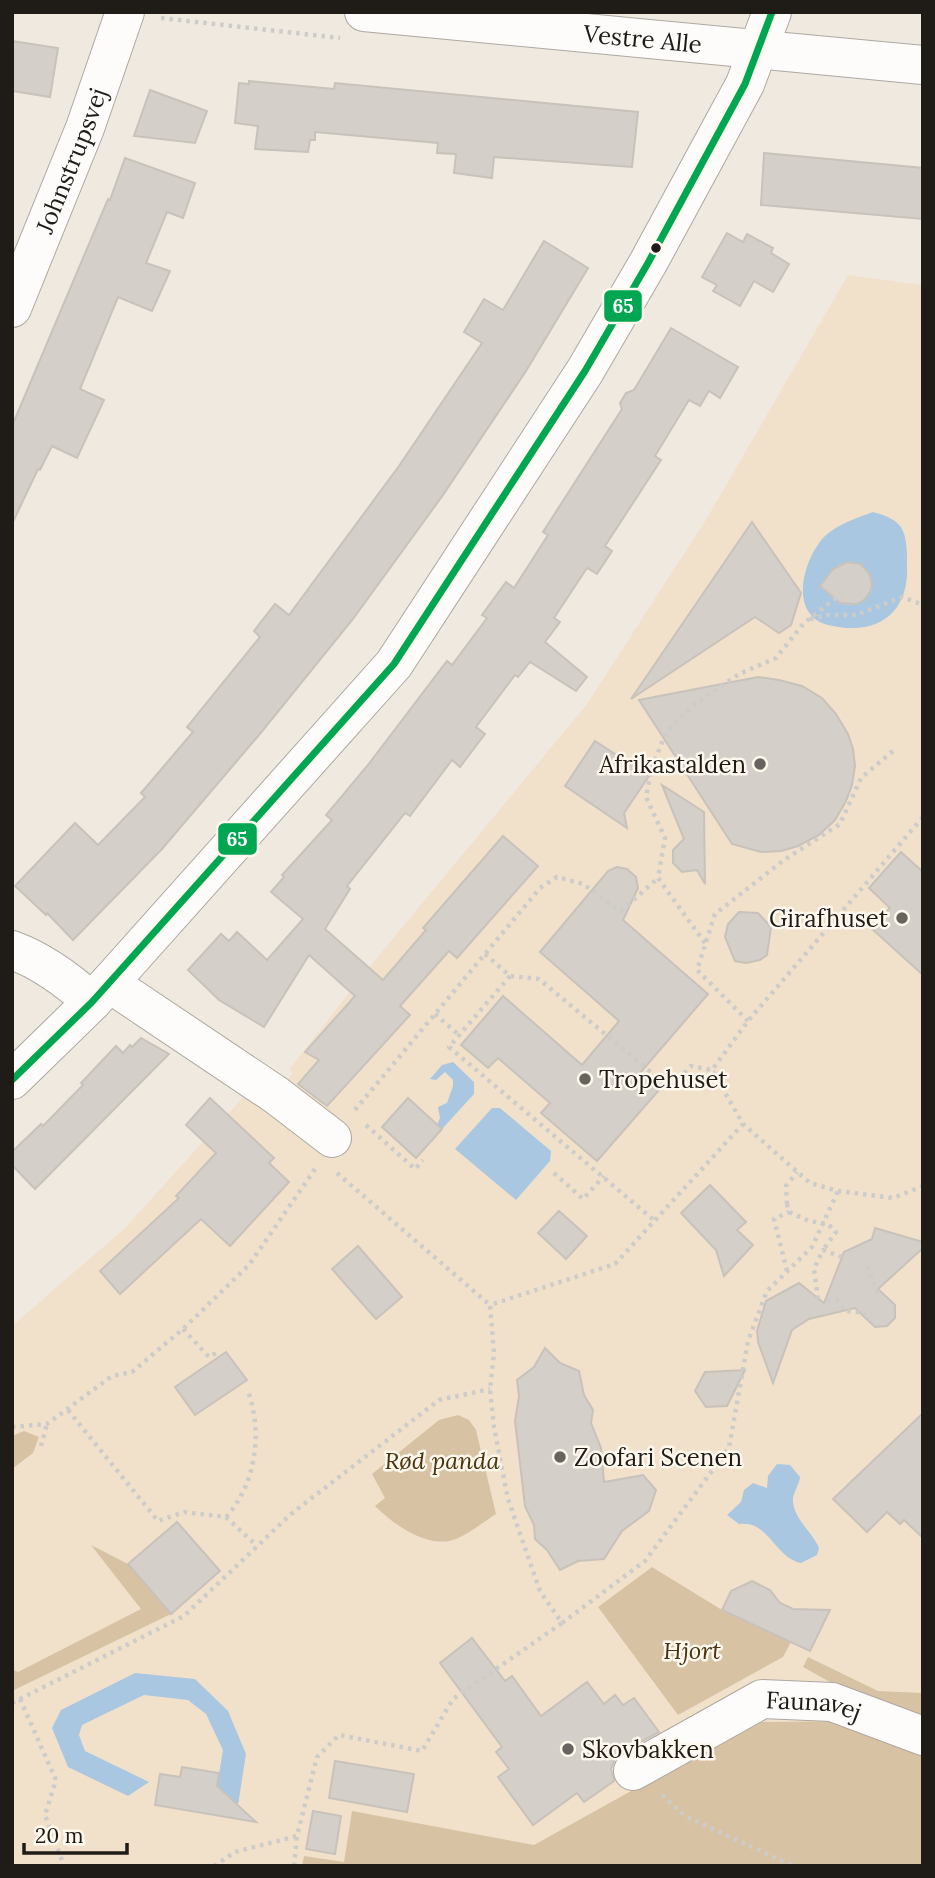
<svg xmlns="http://www.w3.org/2000/svg" width="935" height="1878" font-family="Lora,serif">
  <style>
    .green { fill: #f1e1cb }
    .forest { fill: #d8c2a4 }
    .water { fill: #aac7e1; fill-rule: evenodd }
    .building { fill: #d4cfc8; stroke: #c8c2bb; stroke-width: 2 }
    .lines { fill: none; stroke-linecap: round; stroke-linejoin: round }
    .minor-casing { stroke: #ada8a1; stroke-width: 40 }
    .path { stroke: #cdccc9; stroke-width: 4.5; stroke-dasharray: 3.5 5; stroke-linecap: butt }
    .minor { stroke: #fdfcfa; stroke-width: 38 }
    .path-bridge { stroke: #cdccc9; stroke-width: 4.5; stroke-dasharray: 3.5 5; stroke-linecap: butt }
    .bus-1-casing { stroke: #fff8ee; stroke-width: 12 }
    .bus-1 { stroke: #00a651; stroke-width: 7 }
    .bus-dot { fill: #1f1b16; stroke: #fff8ee; stroke-width: 2.5 }
    .poi-dot { fill: #68635d; stroke: #fff8ee; stroke-width: 2.5 }
    .labels { text-anchor: middle; dominant-baseline: central; stroke-width: 5; stroke-linejoin: round; paint-order: stroke }
    .street-label { font-size: 24px; fill: #1f1b16; stroke: #fff8ee }
    .poi-label { font-size: 24px; fill: #1f1b16; stroke: #fff8ee; text-anchor: start }
    .park-label { font-size: 24px; font-style: italic; fill: #4b330b; stroke: #fff8ee }
    .line-badge { stroke: #fff8ee; stroke-width: 2.5 }
    .badge-label { font-size: 19px; text-anchor: middle; font-weight: bold; fill: #fff }
  </style>
  <rect width="100%" height="100%" fill="#f0e9e0"/>
  <path class="green" d="M848,275L923,285V1806L902,1866H12V1326L125,1228L245,1095L265,1109L293,1073L289,1070L362,976L587,704L707,518Z"/>
  <g class="forest">
    <path d="M458,1415L469,1420L476,1430L496,1514C483,1522 468,1535 453,1540C426,1548 393,1524 375,1506L385,1498L372,1474L439,1420Z"/>
    <path d="M24,1431L39,1437L33,1453L12,1469V1436Z"/>
    <path d="M91,1545L128,1564L171,1614L12,1691V1669L18,1672L141,1609Z"/>
    <path d="M652,1567L722,1610L791,1642L783,1657L678,1715L598,1607Z"/>
    <path d="M808,1657L878,1691L923,1693V1720L866,1702L803,1667Z"/>
    <path d="M868,1721L923,1745V1866H302L304,1856L344,1862L352,1811L534,1845L755,1722Z"/>
  </g>
  <g class="water">
    <path d="M873,512C884,515 898,519 903,531C907,541 907,553 907,563C910,614 877,637 828,625C787,614 804,557 825,536C838,524 857,518 873,512ZM853,562L866,569L872,585C866,607 841,612 829,591L831,572L840,564Z"/>
    <path d="M453,1062L474,1082V1094L442,1129L437,1125L440,1118L438,1107L447,1103L453,1086V1080L445,1072L436,1080L430,1079L442,1065Z"/>
    <path d="M492,1108H500L551,1151L550,1161L516,1200L455,1149Z"/>
    <path d="M777,1464L790,1465L800,1477C799,1485 794,1491 793,1498C792,1518 812,1531 819,1548L817,1555L801,1563C774,1557 769,1520 739,1524L727,1515L741,1502L744,1490L753,1483L767,1488L768,1476Z"/>
    <path d="M135,1673L195,1679L228,1711L246,1754L238,1805L217,1786L223,1750L206,1714L188,1700L144,1695L82,1725L79,1735L85,1751L149,1782L128,1796L68,1767L52,1728L61,1710Z"/>
  </g>
  <g class="building">
    <path d="M12,41L58,48L50,97L12,91Z"/>
    <path d="M249,81L334,89L335,83L638,112L632,167L494,157L492,178L454,173L456,154L437,153L438,143L315,132V140H310L308,152L255,149L258,126L235,123L239,83L249,84Z"/>
    <path d="M150,90L207,111L195,143L134,136Z"/>
    <path d="M764,153L923,168V219L761,205Z"/>
    <path d="M125,158L195,183L183,218L167,212L146,263L170,271L152,311L118,297L80,389L104,400L77,458L52,446L40,470L38,469L12,524V426L108,199L110,200Z"/>
    <path d="M727,233L743,242L747,234L773,248L771,253L789,264L773,292L754,281L740,306L713,291L717,285L702,277Z"/>
    <path d="M544,241L588,268L526,371L443,495L353,619L259,735L162,849L73,940L47,913L46,915L15,886L75,823L98,845L145,797L141,793L193,732L187,727L260,637L254,631L275,604L289,615L399,466L482,343L464,332L484,299L503,310Z"/>
    <path d="M671,328L738,367L720,398L709,391L700,406L689,400L655,456L661,460L605,546L612,551L597,574L587,568L554,618L560,622L545,642L587,677L576,691L530,662L518,677L515,675L476,727L485,734L460,767L452,760L410,816L405,813L347,886L350,889L325,929L383,980L426,930L423,928L503,836L538,866L457,958L449,951L400,1006L410,1015L327,1106L298,1084L319,1060L305,1052L355,996L309,955L264,1027L219,1000L188,970L221,934L229,941L237,932L267,960L303,919L271,892L284,877L282,875L332,820L326,815L368,765L447,661L452,665L487,618L482,615L506,582L514,588L548,535L543,532L622,409L620,403L626,393L634,390Z"/>
    <path d="M752,522L801,593L791,625L779,633L755,617L631,699Z"/>
    <path d="M847,562L861,564L870,575L872,585L870,592L864,600L857,604L840,603L820,586L833,569Z"/>
    <path d="M758,677L779,680L802,686L822,698L836,714L848,734L853,749L855,766L852,785L846,801L835,820L819,835L798,846L781,851L761,852L732,844L639,700Z"/>
    <path d="M595,741L649,776L624,813L627,828L565,786Z"/>
    <path d="M662,785L704,812L705,884L697,870L682,872L673,863V850L684,839Z"/>
    <path d="M901,852L923,872V975L871,928L890,908L869,888Z"/>
    <path d="M617,867L627,869L636,877L638,888L623,920L708,994L640,1073L660,1089L597,1161L541,1113L550,1103L498,1058L488,1068L461,1045L503,996L582,1065L619,1021L540,952L608,871Z"/>
    <path d="M739,912L758,913L771,927L767,955L760,960L746,963L735,961L725,937L728,924Z"/>
    <path d="M141,1038L169,1054L35,1189L12,1165V1152L41,1124L43,1126L83,1085L81,1083L116,1046L123,1053L130,1045L132,1047Z"/>
    <path d="M210,1098L274,1158L269,1163L289,1182L230,1246L201,1219L120,1294L100,1271L179,1198L176,1196L216,1153L186,1125Z"/>
    <path d="M408,1098L442,1129L416,1158L382,1127Z"/>
    <path d="M710,1185L746,1222L737,1230L753,1245L724,1276L716,1250L681,1213Z"/>
    <path d="M559,1211L587,1236L566,1259L538,1233Z"/>
    <path d="M875,1228L923,1242V1248L878,1289L895,1305V1318L887,1326L875,1327L855,1308L809,1319L792,1330L773,1383L758,1342L757,1331L766,1301L799,1283L824,1303L844,1252L872,1239Z"/>
    <path d="M358,1246L402,1297L376,1319L332,1269Z"/>
    <path d="M545,1348L560,1363L579,1371L584,1395L593,1410L591,1423L601,1448L604,1482L643,1475L656,1490L649,1511L622,1531L604,1559L578,1561L560,1570L547,1550L535,1539L534,1525L525,1506L515,1421L519,1396L517,1380L534,1367Z"/>
    <path d="M226,1352L247,1380L195,1415L175,1387Z"/>
    <path d="M745,1370L727,1406L706,1407L695,1391L705,1372Z"/>
    <path d="M923,1413V1538L904,1520L900,1524L887,1512L867,1532L833,1499Z"/>
    <path d="M177,1522L220,1571L171,1614L128,1564Z"/>
    <path d="M752,1581L770,1590L780,1603L793,1609L830,1610L810,1651L722,1610L731,1591Z"/>
    <path d="M472,1638L505,1681L512,1676L541,1716L587,1682L604,1704L615,1695L623,1705L634,1698L659,1732L622,1752L615,1759L611,1769L614,1781L584,1802L577,1793L533,1825L498,1777L509,1769L496,1752L502,1747L440,1663Z"/>
    <path d="M335,1761L414,1774L407,1812L329,1798Z"/>
    <path d="M182,1767L219,1773L217,1786L256,1822L155,1805L160,1774L180,1777Z"/>
    <path d="M313,1811L341,1816L335,1854L306,1849Z"/>
  </g>
  <g class="lines">
    <defs>
      <g id="minor">
        <path id="s1" d="M364,12L923,65"/>
        <path id="s2" d="M12,308L85,128L125,12"/>
        <path d="M12,950C42,961 68,980 92,1002"/>
        <path d="M109,983L276,1095L332,1138"/>
        <path d="M12,1080L92,1002L394,664L585,371L648,263L745,84L772,12"/>
        <path id="s3" d="M633,1771L762,1699L832,1702L923,1736"/>
      </g>
    </defs>
    <use href="#minor" class="minor-casing"/>
    <g class="path">
      <path d="M161,18L340,38"/>
      <path d="M810,619L828,615H856L902,597L923,605"/>
      <path d="M923,817L748,1021L712,1070L743,1124L810,1183L838,1191L893,1198L923,1186"/>
      <path d="M705,943L658,878L665,838L646,797L652,768L666,732L692,706L739,674L776,658L804,623L841,594"/>
      <path d="M485,954L510,976L539,979L671,1089L691,1066L712,1070"/>
      <path d="M510,976L449,1047L655,1221"/>
      <path d="M435,1014L459,1035"/>
      <path d="M748,1021L697,970L715,914L784,860L840,824L861,778L894,750"/>
      <path d="M355,1110L540,888L557,877L583,884L621,911L658,878"/>
      <path d="M366,1125L415,1169L423,1160"/>
      <path d="M337,1173L490,1305"/>
      <path d="M554,1173L583,1199L604,1176"/>
      <path d="M787,1204L786,1186L797,1172"/>
      <path d="M867,1266L880,1298"/>
      <path d="M787,1271L774,1219L789,1212"/>
      <path d="M818,1299L814,1269L823,1250L842,1257"/>
      <path d="M827,1301L837,1300L846,1311L866,1313"/>
      <path d="M183,1329L209,1357L216,1353"/>
      <path d="M68,1410L158,1521L184,1512L226,1517L257,1546"/>
      <path d="M12,1427L47,1424L112,1376L132,1372L183,1329L249,1265L315,1169"/>
      <path d="M41,1446L47,1424"/>
      <path d="M226,1517C256,1484 263,1433 248,1391"/>
      <path d="M562,1623L645,1561L729,1448L748,1341L767,1291L812,1247L838,1191"/>
      <path d="M20,1699L56,1780L45,1815L64,1866"/>
      <path d="M12,1703L184,1616L291,1514L439,1400L490,1389"/>
      <path d="M662,1795L685,1816L793,1866"/>
      <path d="M214,1866L235,1852L297,1836L317,1757L339,1735L422,1751L453,1699L562,1623L540,1591L508,1499L494,1427L490,1389L494,1353L490,1305L615,1264L743,1124"/>
      <path d="M294,1866L297,1836"/>
    </g>
    <use href="#minor" class="minor"/>
    <path class="path-bridge" d="M787,1204L789,1212L809,1221L828,1224L836,1232L823,1250"/>
    <defs>
      <path id="bus-1" d="M12,1080L92,1002L394,664L585,371L648,263L745,84L772,12"/>
    </defs>
    <use href="#bus-1" class="bus-1-casing"/>
    <use href="#bus-1" class="bus-1"/>
  </g>
  <circle class="bus-dot" cx="656" cy="248" r="6"/>
  <g class="poi-dot">
    <circle cx="760" cy="764" r="7"/>
    <circle cx="902" cy="918" r="7"/>
    <circle cx="585" cy="1079" r="7"/>
    <circle cx="560" cy="1457" r="7"/>
    <circle cx="568" cy="1749" r="7"/>
  </g>
  <g class="labels">
    <g class="street-label">
      <text stroke="none"><textPath href="#s1" startOffset="280">Vestre Alle</textPath></text>
      <text stroke="none"><textPath href="#s2" startOffset="159">Johnstrupsvej</textPath></text>
      <text stroke="none"><textPath href="#s3" startOffset="200">Faunavej</textPath></text>
    </g>
    <g class="poi-label">
      <text x="746" y="764" text-anchor="end">Afrikastalden</text>
      <text x="888" y="918" text-anchor="end">Girafhuset</text>
      <text x="599" y="1079">Tropehuset</text>
      <text x="574" y="1457">Zoofari Scenen</text>
      <text x="582" y="1749">Skovbakken</text>
    </g>
    <g class="park-label">
      <text x="442" y="1460">Rød panda</text>
      <text x="692" y="1650">Hjort</text>
    </g>
  </g>
  <g class="line-badge">
    <rect x="603" y="289" width="40" height="34" rx="7" fill="#00a651"/>
    <rect x="217" y="822" width="41" height="34" rx="7" fill="#00a651"/>
  </g>
  <g class="badge-label">
    <text x="623" y="313">65</text>
    <text x="237" y="846">65</text>
  </g>
  <rect width="935" height="1878" fill="none" stroke="#1f1b16" stroke-width="28"/>
  <path d="M24 1843v10h103v-10" fill="none" stroke="#1f1b16" stroke-width="3.5"/>
  <text x="35" y="1843" font-size="21" fill="#1f1b16" stroke="#fff8ee" stroke-width="5" paint-order="stroke">20 m</text>
</svg>
